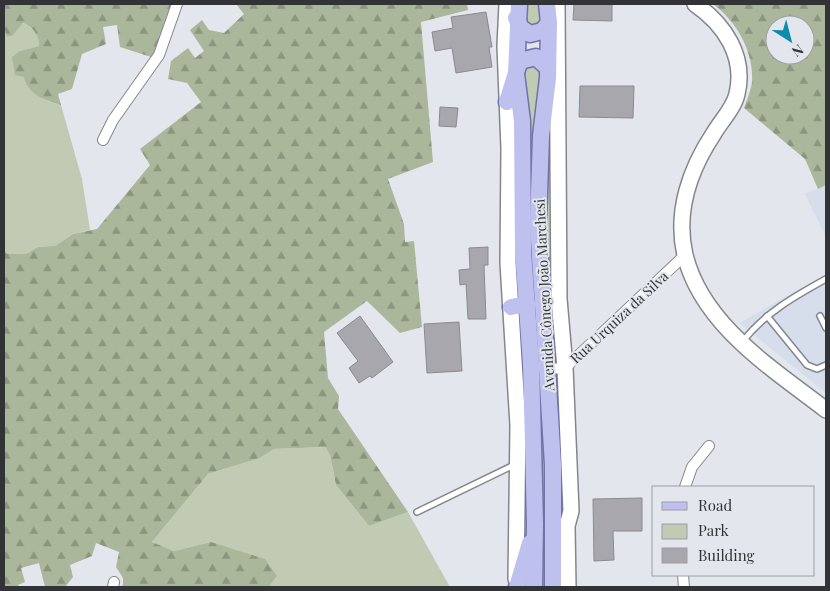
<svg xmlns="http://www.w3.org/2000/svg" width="830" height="591" font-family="'Playfair Display',serif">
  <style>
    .built { fill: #d6deeb }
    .green { fill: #c1cbb3 }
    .forest { fill: url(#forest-firs); fill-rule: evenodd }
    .building { fill: #a9a7ae; stroke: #8c8a91 }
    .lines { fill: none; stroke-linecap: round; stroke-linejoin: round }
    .lane-casing { stroke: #83878d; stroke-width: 8 }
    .street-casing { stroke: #83878d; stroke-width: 12 }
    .secondary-casing { stroke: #83878d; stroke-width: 18 }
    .primary-casing { stroke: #7173a6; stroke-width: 19 }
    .lane { stroke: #fff; stroke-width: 5 }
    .street { stroke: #fff; stroke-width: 10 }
    .secondary { stroke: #fff; stroke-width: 15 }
    .primary { stroke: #bec0ee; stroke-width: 16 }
    .labels { text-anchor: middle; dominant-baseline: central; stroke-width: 4; stroke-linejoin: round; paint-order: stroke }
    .street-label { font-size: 14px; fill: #313336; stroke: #e3e7ed }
  </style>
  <defs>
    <pattern id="forest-firs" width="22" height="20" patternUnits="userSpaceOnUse" patternTransform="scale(1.25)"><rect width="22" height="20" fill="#abb79a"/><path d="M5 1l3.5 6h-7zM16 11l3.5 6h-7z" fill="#8c957e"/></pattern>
  </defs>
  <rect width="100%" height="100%" fill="#e3e7ed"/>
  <g class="built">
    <path d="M826,185V237L805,194Z"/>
    <path d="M826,274V393L739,323Z"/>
  </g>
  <g class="green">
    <path d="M523,4H543L542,22L530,30L522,12Z"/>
    <path d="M22,23C32,26 40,36 40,46L20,51C25,81 29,98 61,105L82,179L90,230L73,234L55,246L38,247L26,254H6L4,251V27L8,37L12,36Z"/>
    <path d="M530,63L541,67L548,587H540L523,70Z"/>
    <path d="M552,89L557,360H554L544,222Z"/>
    <path d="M325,447L330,455L336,485L369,526L408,512L450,587H269L277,576L211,542L174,551L152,542L208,474L260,458L274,449Z"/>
  </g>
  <g class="forest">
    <path d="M4,4H171L156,48L151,57L120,47L117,25L103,27L106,44L82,54L72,89L58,94L61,105C46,101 27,94 24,77L15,75L12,57L20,51L39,46C40,36 32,26 23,23L12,36L7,37L4,27Z"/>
    <path d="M236,4H467L468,10L421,22L433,162L388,179L404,224L405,242L414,241L422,327L400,333L367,301L324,332L328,378L339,396L338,409L408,512L369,526L336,485L330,455L325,447L274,449L260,458L208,474L152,542L174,551L211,542L265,559L277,576L269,587H120L123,585V578L116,567L119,552L96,543L92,556L70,565L73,577L65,587H45L39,563L21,568L25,582L18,585L19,587H5L4,251L7,254H26L38,247L55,246L73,234L97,229L150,165L140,149L201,102L187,83L168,79L171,61L188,48L195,58L204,51L190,30L202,20L209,30L224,33L244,14Z"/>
    <path d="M713,4H826V185L818,189L805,159L744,108C747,100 751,90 752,82C754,51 736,21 713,4ZM775,25H805V55H775Z"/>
  </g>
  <g class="building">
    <path d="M574,4H612V21L573,20Z"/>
    <path d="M486,12L492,47H489L492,67L456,73L452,48L435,51L432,32L453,28L451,17Z"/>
    <path d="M580,86H634L633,118L579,117Z"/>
    <path d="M440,107L458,108L456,127L439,126Z"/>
    <path d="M488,247V265H484L486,319H468L466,284L460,285L459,270L470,269L469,248Z"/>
    <path d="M360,316L393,362L372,378L370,376L359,383L349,368L358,361L337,333Z"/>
    <path d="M459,322L462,371L427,373L424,324Z"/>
    <path d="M642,498V531H613L614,560L594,561L593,499Z"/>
  </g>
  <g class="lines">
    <defs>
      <g id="lane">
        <path d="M767,316L807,365L817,369L826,365"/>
        <path d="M820,316L826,328"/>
        <path d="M743,341C765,313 795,296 826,279"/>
        <path d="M417,512L516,464"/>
      </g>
      <g id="street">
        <path d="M103,140L113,120L159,55L177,4"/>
        <path d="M547,369L565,368L685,255"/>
        <path d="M685,487L692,467L709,446"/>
        <path d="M683,575L684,587"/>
        <path d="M113,587L114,582"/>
      </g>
      <g id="secondary">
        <path d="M507,4L505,46L509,149L508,263L518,425L516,579"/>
        <path d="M557,4L559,299L565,368L571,511L567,526L568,587"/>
        <path d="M695,4C724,24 746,56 737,94C734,108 721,121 714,133C690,169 675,212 685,255C702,325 773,369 826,410"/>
      </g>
      <g id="primary">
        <path d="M519,4L516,74L522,121L523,251L531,364L535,524L534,587"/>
        <path d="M547,4L549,23L548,78L541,136L538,224L553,465V587"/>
        <path d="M516,18L521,28L530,34L542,31L549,23"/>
        <path d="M507,102L519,63L524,60L536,57L548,68"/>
        <path d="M511,307L527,304"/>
        <path d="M517,587L530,543"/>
      </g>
    </defs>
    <use href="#lane" class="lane-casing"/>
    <use href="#street" class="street-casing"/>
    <use href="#secondary" class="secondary-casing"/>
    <use href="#primary" class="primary-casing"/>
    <use href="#lane" class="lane"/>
    <use href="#street" class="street"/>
    <use href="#secondary" class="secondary"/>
    <use href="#primary" class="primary"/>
  </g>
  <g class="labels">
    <g class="street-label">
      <text transform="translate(544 295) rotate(-93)">Avenida Cônego João Marchesi</text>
      <text transform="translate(619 317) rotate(-43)">Rua Urquiza da Silva</text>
    </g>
  </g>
  <rect width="830" height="591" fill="none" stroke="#313336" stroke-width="10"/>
  <rect x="652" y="486" width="162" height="90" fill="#e3e7ed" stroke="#9c9fa4"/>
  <rect x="662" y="502" width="25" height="8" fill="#bec0ee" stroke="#9c9fa4"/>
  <text x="698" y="511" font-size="15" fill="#313336">Road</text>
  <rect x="662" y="524" width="25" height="15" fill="#c1cbb3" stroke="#9c9fa4"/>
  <text x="698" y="536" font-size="15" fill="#313336">Park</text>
  <rect x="662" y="548" width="25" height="15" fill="#a9a7ae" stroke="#9c9fa4"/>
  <text x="698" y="561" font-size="15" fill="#313336">Building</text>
  <g transform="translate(790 40) rotate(144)"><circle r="24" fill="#e3e7ed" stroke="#9c9fa4"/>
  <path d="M0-4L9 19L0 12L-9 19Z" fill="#0c8bac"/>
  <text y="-8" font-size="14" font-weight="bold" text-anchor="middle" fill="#313336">N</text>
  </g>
</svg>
